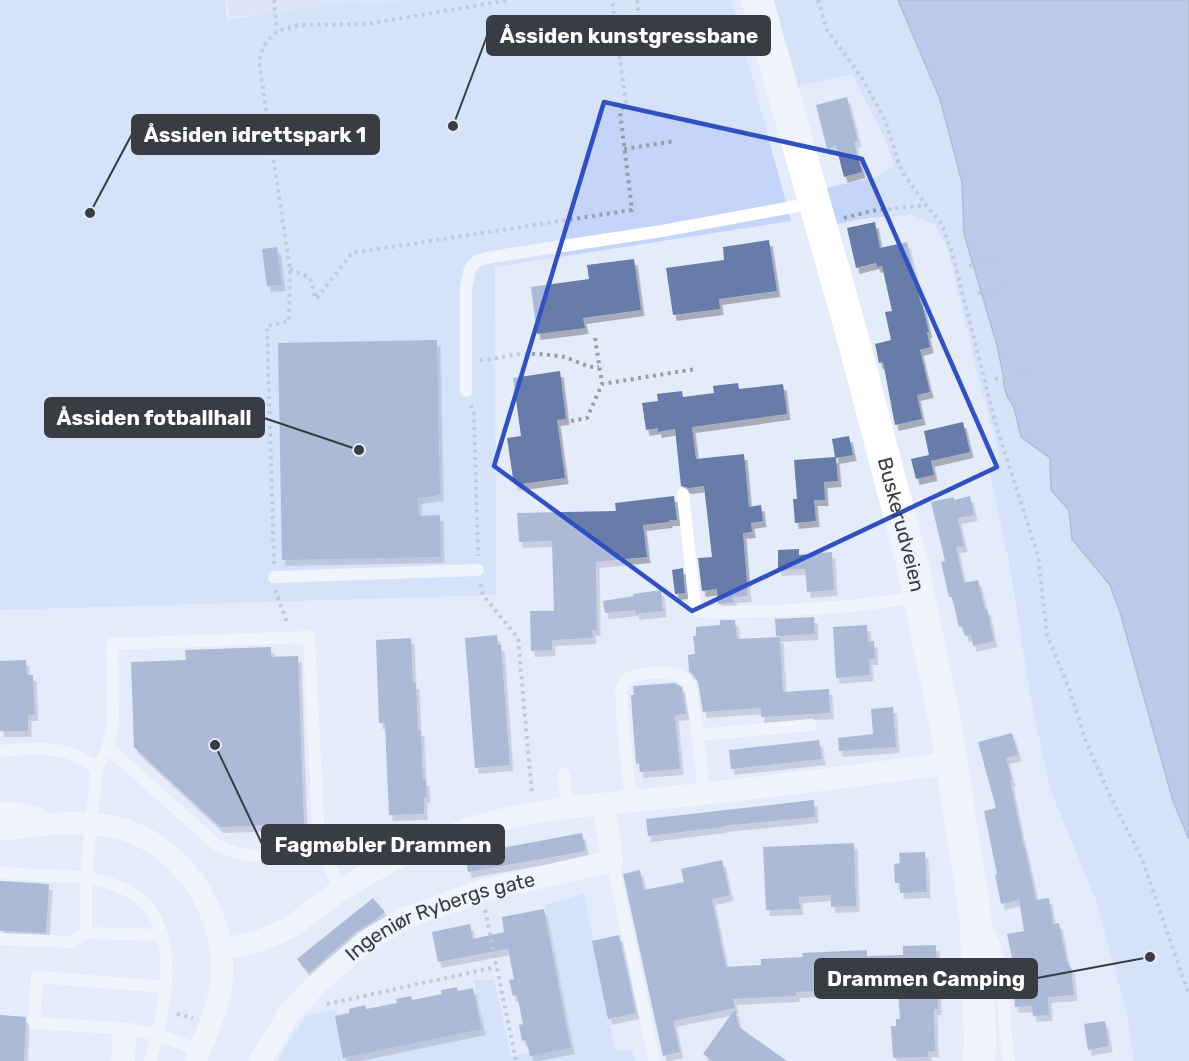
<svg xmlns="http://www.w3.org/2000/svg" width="1189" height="1061" font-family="Rubik,sans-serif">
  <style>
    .built { fill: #d4ddf4 }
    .green { fill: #c5d5f9 }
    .water { fill: #8ea2d4; stroke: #7483a8; stroke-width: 1.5 }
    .building { fill: #687baa; filter: url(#shadow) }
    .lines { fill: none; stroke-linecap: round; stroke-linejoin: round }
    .path { stroke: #989ea9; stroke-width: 4; stroke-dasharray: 3 4.5; stroke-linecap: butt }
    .lane { stroke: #fff; stroke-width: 12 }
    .street { stroke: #fff; stroke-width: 22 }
    .secondary { stroke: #fff; stroke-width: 32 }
    .marked { fill: none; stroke: #3151c1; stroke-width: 4.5; stroke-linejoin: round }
    .labels { text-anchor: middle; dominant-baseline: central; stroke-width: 6; stroke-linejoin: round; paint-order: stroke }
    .street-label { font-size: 20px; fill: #393c42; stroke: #e4ebfb }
    .leader { fill: none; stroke: #393c42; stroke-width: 2 }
    .callout-dot { fill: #393c42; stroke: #e4ebfb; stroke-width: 2 }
    .callout { fill: #393c42; stroke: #393c42; stroke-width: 2 }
    .callout-label { font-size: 21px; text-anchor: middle; font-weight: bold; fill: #fff }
  </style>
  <defs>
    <filter id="shadow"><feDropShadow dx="3.5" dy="6" stdDeviation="0" flood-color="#0004"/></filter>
  </defs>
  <rect width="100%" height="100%" fill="#e4ebfb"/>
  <path class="built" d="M227,0H404L364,7L229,17Z"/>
  <g class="green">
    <path d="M0,0H225L227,20L357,1L364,7L404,0H731L791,221L495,267L496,595L0,610Z"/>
    <path d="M765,0H898L940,99L962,182L964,234L997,345L1003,374L1004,386L1007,396L1014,407L1021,437L1050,458L1051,490L1069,510L1072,539L1110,585L1120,612L1173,801L1189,839V1061H1134L1127,1014L1096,900L1050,789L1030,693L1009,560L989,471L1000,457L979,380L948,249L935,225L912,215L866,218L837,224L826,188L880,176L894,165L885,138L852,74L793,87Z"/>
    <path d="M584,894L615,1051L632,1050L635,1061H278V1058L306,1016L336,1009L344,1051L482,1022L474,980H494L511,1056L572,1044L545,905Z"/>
  </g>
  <path class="water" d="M898,0H1189V839L1173,801L1120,612L1110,585L1072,539L1069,510L1051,490L1050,458L1021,437L1014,407L1007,396L1004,386L1003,374L997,345L964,234L962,182L940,99Z"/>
  <g class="building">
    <path d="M847,97L858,141L854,142L862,172L844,177L836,146L827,149L816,105Z"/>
    <path d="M875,222L880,248L907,242L921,304H922L929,332H927L930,347L920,350L930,392L917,395L922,419L895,425L883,362L879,363L875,344L891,340L885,312L892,311L882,266L877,267L876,263L856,268L847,228Z"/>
    <path d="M769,240L777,291L719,299L720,309L673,315L666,268L724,260L723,247Z"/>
    <path d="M277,247L282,285L267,286L262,249Z"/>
    <path d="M634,259L641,310L583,318L585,328L537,334L531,287L589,279L587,265Z"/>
    <path d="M437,340L440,495L418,498L419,516L440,515L441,557L282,560L278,343Z"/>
    <path d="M560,371L566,419L557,420L565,478L514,485L507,438L521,436L513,378Z"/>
    <path d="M738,383L739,389L783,384L787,414L692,427L696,459L744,454L749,507L761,505L763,521L751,523L752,532L743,533L748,596L733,597L734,603L718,604L717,589L702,591L698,558L712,557L704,486L689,488L681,486L675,429L658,432V428L646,430L642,403L658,401L657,394L682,391L683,397L714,393L713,386Z"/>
    <path d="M963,422L970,452L931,461L934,475L916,479L911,459L929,455L924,431Z"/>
    <path d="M849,436L853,455L836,458L838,481L824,482L825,500H814L816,521L795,523L793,499H797L794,460L835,457L832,439Z"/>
    <path d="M674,496L677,520H669V522L643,525L647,557L596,562L597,630H592L593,638L552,640V650L531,651L530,611H554L552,541L519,542L517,513L616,511L615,503Z"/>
    <path d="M970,496L974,515L958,518L964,546L956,547L964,583L978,580L985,609L987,608L994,641L973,646L971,635L965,636L963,626L959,627L952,597H949L941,562L945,561L931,502L954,497V500Z"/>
    <path d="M799,549V555L832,552L834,590L807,592L805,569L778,570V550Z"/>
    <path d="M683,568L685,593L675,594L672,570Z"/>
    <path d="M661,590L663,611L636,614L635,610L605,613L603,601L634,596L633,594Z"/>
    <path d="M814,617L815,634L776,636L775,619Z"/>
    <path d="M720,620H735L737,639L780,637L783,692L829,689L830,713L761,717V708L703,712L698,682L694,675L689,672L688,655L695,654L693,636H696V627L720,625Z"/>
    <path d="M867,625L868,642L874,641L875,659H869L870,675L836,678L833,627Z"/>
    <path d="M497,635L498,645H501L510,765L475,768L465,638Z"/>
    <path d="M411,638L413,683H416L418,730H421L423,780H426L427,797H424V814L389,815L385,723H379L376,640Z"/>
    <path d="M271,647V657L298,656L304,824L220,827L134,747L131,662L186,660L185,650Z"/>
    <path d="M26,660L27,675H33L35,715H28V731H0V661Z"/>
    <path d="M675,683L682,687L686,714L675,715L680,769L640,772L639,763L636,764L633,724L631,695H634L633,686Z"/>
    <path d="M893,707L896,747L839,751L838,738L873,734L871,709Z"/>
    <path d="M1012,733L1018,755L1006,758L1012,780H1010L1023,844H1024L1036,900L1049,898L1053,924L1059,923L1067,963L1068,962L1069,967H1071L1074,995L1048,997L1049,1015L1033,1016L1032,1006L1015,1007L1013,976L1010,964L1013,963L1007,934L1024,931L1019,900L1001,904L995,875L997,874L984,811L996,808L978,742Z"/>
    <path d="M819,740L822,759L731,769L729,750Z"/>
    <path d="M814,800L815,817L723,826V827L648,836L646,819Z"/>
    <path d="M582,833L586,851L468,872L465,855Z"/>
    <path d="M854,843L856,906L831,907V895L799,897L800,909L766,910L763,847Z"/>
    <path d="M925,852L927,892L900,893V883H895L894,864L900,863L899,853Z"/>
    <path d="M722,860L730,895L712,899L726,967L761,965V959L803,957L802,953L867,950V956L903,955V946L936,945L938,1009H934L935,1051H928V1057L893,1058L891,1026H896V1019H900L898,987L796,992V996L733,999L735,1008L673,1021L680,1052L663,1056L623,874L640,870L644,890L684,882L681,869Z"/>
    <path d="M0,881L49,884L46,933L0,931Z"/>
    <path d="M373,898L385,912L374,921L357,931L309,973L297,959Z"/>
    <path d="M544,909L571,1048L530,1056L526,1040L522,1041L519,1025L523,1024L517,995L513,996L509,980L514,979L508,949L438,962L432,932L470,924L473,939L504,932L502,917Z"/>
    <path d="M619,935L636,1013L608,1019L592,941Z"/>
    <path d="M457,987L458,991L473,988L482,1029L343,1058L335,1016L349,1013V1009L365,1005L366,1009L397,1003L396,999L411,996L412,1000L442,994L441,990Z"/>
    <path d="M735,1009L739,1027L787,1061H713L703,1054Z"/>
    <path d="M0,1015L26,1017L24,1061H0Z"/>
    <path d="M1105,1021L1109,1046L1088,1050L1084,1024Z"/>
  </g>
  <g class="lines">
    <g class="path">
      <path d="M274,0L277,31"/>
      <path d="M637,0L642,44"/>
      <path d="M818,0L827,30L862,78L885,120L901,170L926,205L942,224L952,252L996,425L1038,556L1047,635L1070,691L1086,742L1111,798L1142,859L1189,995"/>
      <path d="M624,149L675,141"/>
      <path d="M844,218L871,211L926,205"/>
      <path d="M969,266L1005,257"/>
      <path d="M290,269L310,278L316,299L352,253L632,210L620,112L626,104L612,0"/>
      <path d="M978,293L1014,284"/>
      <path d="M595,338L602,384"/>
      <path d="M480,360C491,360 501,357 512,355C528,353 548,354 564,357C575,360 589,369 599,367"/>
      <path d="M995,379L1032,370"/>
      <path d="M471,405L474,415L478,556"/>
      <path d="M571,421L587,418L602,384L696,369"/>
      <path d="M274,564L267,326L289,321L290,269L259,62L264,45L277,31L299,25L366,24L509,0"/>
      <path d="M481,584L483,595L518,638L532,794"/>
      <path d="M275,590L288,625"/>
      <path d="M485,910L516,1061"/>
      <path d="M327,1004L496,967"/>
      <path d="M177,1014L193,1018"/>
    </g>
    <g class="lane">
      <path d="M466,391V289L469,272L472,266L477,261L491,257L662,231L814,203"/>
      <path d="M683,494L695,605L697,609L699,611L710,612L777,611L850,606L906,599L918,597"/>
      <path d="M274,577L478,570"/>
      <path d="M698,735L811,725"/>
      <path d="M108,748L217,845C230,851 240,855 254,856L323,848"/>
      <path d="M0,751C24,749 49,746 71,754C80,757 89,763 97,768"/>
      <path d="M564,774L567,807"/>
      <path d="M631,802L623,724L621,692L624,684L630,677L642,674L662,672L678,675L687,680L690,684L698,735L704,794"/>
      <path d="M612,861L654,1058"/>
      <path d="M0,873C20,874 40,875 59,876C68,876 78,876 87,878C108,881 134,890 148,907C180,946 163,1017 150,1061"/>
      <path d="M983,926L986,927C1009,968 1001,1017 1009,1061"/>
      <path d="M162,935L86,933V877L97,768L108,748L113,722L112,644L309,637L318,823C323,849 328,866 341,890"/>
      <path d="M0,939L71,942L86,933"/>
      <path d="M166,987L37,977L34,1023L130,1029L157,1035L200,1050"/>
      <path d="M117,1061L119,1029"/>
      <path d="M129,1061L130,1029"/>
    </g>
    <g class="street">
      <path d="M0,813H18L36,818"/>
      <path d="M0,830C37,825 77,819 114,827C180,841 227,912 222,978C219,1007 206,1034 196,1061"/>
      <path d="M221,949C244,946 269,939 290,927C308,916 323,901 341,890C382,864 426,843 472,828C539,806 612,804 682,796C772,787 862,775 952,763"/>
      <path id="s1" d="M260,1061L290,1012L319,982L366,941L405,918L481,891L612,861L604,804"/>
    </g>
    <path class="secondary" id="s2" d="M757,0L852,335L913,567L946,728L973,901L976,924L980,1042L979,1061"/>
  </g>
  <path d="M0 0H1189V1061H0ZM604,102L862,159L997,467L692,611L494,466Z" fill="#e4ebfb" fill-opacity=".55" fill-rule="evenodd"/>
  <path class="marked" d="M604,102L862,159L997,467L692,611L494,466Z"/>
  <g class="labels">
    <g class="street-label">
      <text stroke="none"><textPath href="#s2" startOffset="544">Buskerudveien</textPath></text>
      <text stroke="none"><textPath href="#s1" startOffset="240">Ingeniør Rybergs gate</textPath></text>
    </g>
  </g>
  <path class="leader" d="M453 126L487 36M90 213L132 134M359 450L264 418M215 745L262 844M1150 957L1037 978"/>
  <g class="callout-dot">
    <circle cx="453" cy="126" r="6"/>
    <circle cx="90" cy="213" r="6"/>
    <circle cx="359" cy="450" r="6"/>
    <circle cx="215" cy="745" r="6"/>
    <circle cx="1150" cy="957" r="6"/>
  </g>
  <g class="callout">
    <rect x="487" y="16" width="283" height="39" rx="6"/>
    <rect x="132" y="115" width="247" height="39" rx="6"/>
    <rect x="45" y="398" width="219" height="39" rx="6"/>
    <rect x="262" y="825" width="242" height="39" rx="6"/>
    <rect x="815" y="959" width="222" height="39" rx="6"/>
  </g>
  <g class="callout-label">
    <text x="629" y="43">Åssiden kunstgressbane</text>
    <text x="255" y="142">Åssiden idrettspark 1</text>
    <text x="154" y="425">Åssiden fotballhall</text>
    <text x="383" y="852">Fagmøbler Drammen</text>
    <text x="926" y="986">Drammen Camping</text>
  </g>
</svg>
